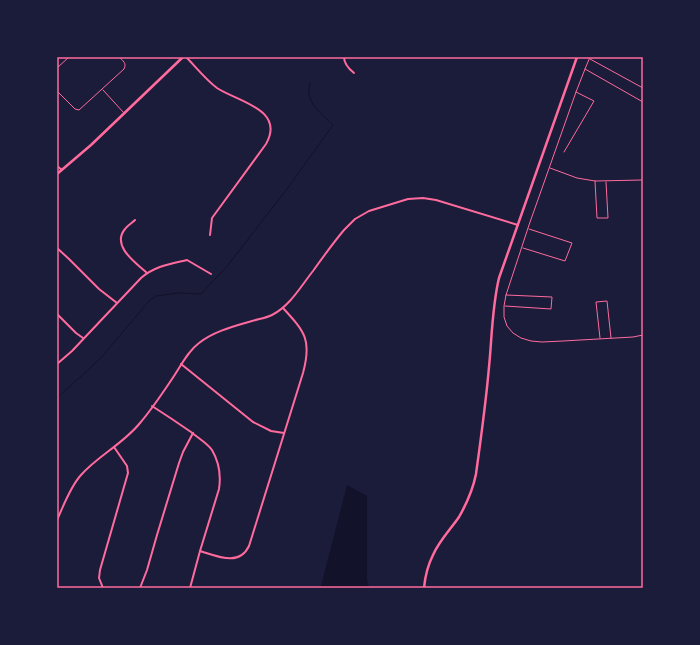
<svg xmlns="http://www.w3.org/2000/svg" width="700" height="645" font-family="'Asap Condensed',sans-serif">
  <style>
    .water { fill: #12122b }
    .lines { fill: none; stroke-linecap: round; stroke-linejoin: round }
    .stream { stroke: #12122b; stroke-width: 1 }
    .service { stroke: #ff6b9d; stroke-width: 1 }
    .minor { stroke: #ff6b9d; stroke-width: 2 }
    .tertiary { stroke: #ff6b9d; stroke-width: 2.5 }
    .neatline { fill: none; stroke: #ff6b9d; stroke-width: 1.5 }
  </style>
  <rect width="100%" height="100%" fill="#1b1b3a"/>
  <path class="water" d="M347,485L367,496V580L369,588H323L321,586Z"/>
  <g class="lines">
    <path class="stream" d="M57,398L100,359L150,300L156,296L178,293L201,294L228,265L287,189L333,125C321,113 304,102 310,83"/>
    <g class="service">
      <path d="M590,57L585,69L576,92L529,225L506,295L504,306V317L507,326L513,333L521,338L531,341L542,342L563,341L633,337L643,335"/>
      <path d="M590,59L643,88"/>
      <path d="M57,68L69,57"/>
      <path d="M585,69L643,102"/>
      <path d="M103,90L124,113"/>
      <path d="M57,91L75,109L79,110L124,69C127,63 123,61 119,57"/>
      <path d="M564,152L594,101L576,92"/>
      <path d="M550,168L577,178L595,181L643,180"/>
      <path d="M595,181L597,218H608L606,182"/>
      <path d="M523,248L565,261L572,243L529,229"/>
      <path d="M505,306L551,309L552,297L506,295"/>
      <path d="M600,338L596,302L607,301L611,338"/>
    </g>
    <g class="minor">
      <path d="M186,57C196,67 205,79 217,88C236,101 286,109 266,144L212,218L210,235"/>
      <path d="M344,57C344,64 349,69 354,73"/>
      <path d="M57,166L62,170"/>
      <path d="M135,220C132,223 128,225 125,229C111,246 136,263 147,273"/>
      <path d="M57,248L69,259L99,289L117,303"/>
      <path d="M57,314L76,333L83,338"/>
      <path d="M57,364L72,351L141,278C155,266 170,264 187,260L211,274"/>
      <path d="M181,364L253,422L271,431L284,433"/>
      <path d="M152,406C166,415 178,423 191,432C198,438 207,443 212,450C219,462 221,476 219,489L200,551L190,588"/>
      <path d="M57,520C64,505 70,487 81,475C99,455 123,444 140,423C152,409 162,394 172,379C181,366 187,352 199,343C214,331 235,326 252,321C259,319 266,318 272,315C290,306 301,286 313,271C323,257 333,243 344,230L355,219L369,211L408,199L423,198L436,200L518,225"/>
      <path d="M200,551C217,556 239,567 249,546L303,373C312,340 305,332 283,308"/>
      <path d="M103,588L99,578L100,570L128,473L127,466L114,447"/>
      <path d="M140,588L147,570L157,535L179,463L183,452L193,433"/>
    </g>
    <g class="tertiary">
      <path d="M57,174L91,145L183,57"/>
      <path d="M424,588C425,577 428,565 433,555C439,541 450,530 459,517C467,503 473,489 476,474C481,438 486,402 489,367C492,337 492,307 499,278L577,57"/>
    </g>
  </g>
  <rect width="700" height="645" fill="none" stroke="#1b1b3a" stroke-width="116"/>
  <rect x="58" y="58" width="584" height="529" class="neatline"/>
</svg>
